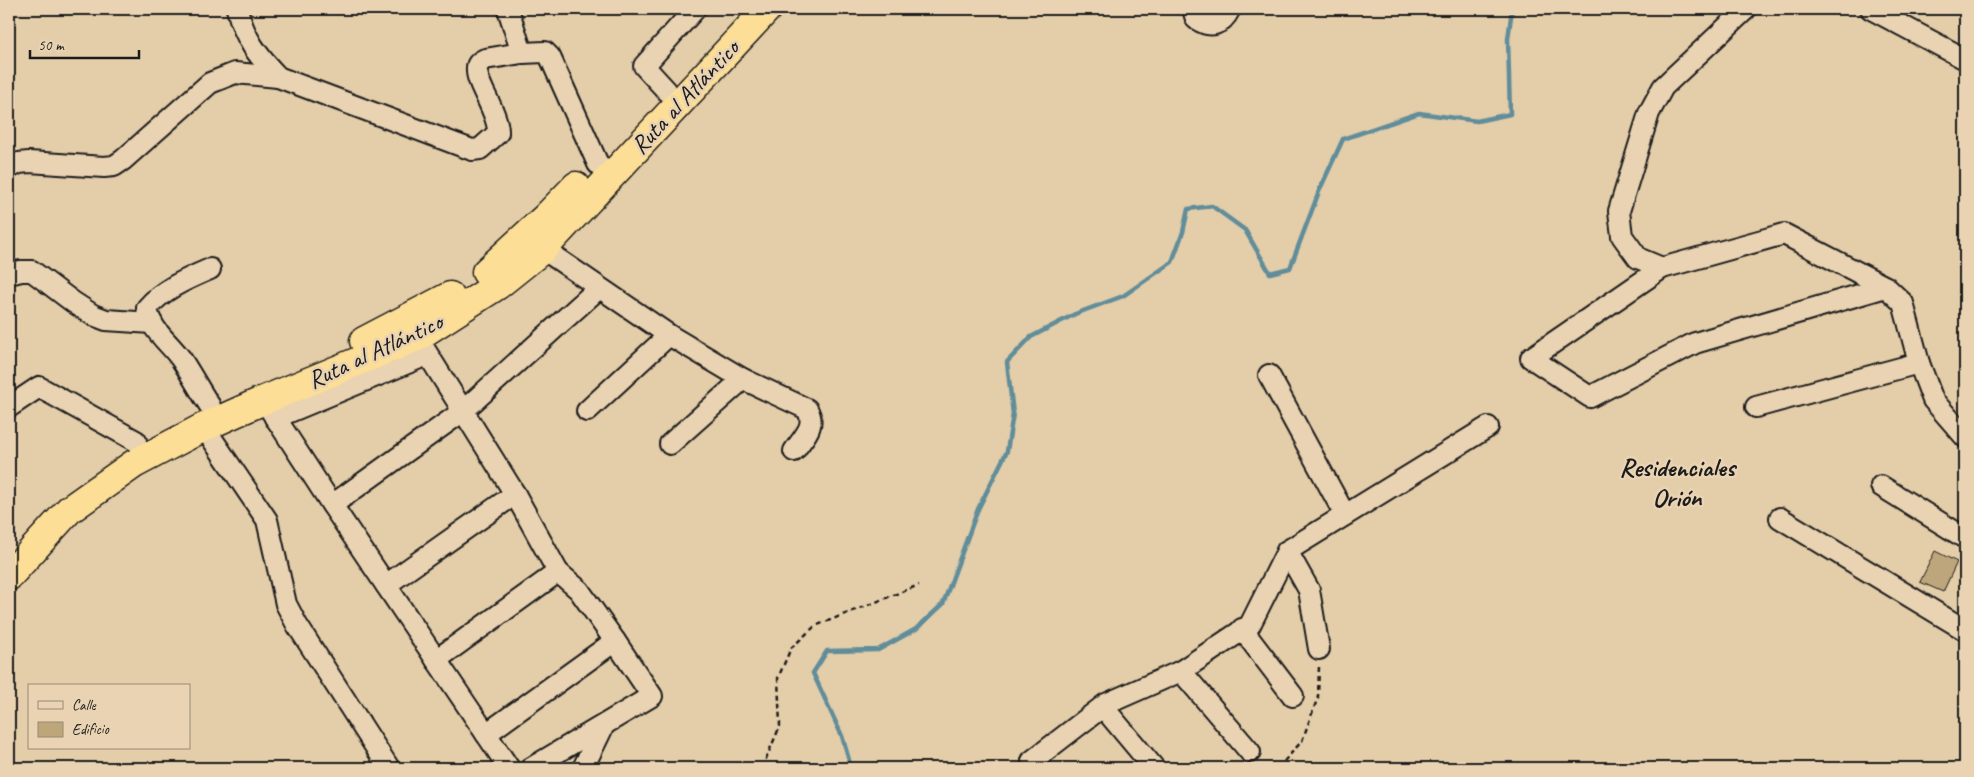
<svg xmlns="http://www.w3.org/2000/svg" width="1974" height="777" font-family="Caveat,sans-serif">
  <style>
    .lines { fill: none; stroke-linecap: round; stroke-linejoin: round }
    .stream { stroke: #608d9a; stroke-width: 4.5 }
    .building { fill: #bea67b; stroke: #1c1c1c }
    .minor-casing { stroke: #1c1c1c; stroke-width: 24 }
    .highway-casing { stroke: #1c1c1c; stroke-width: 31 }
    .path { stroke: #1c1c1c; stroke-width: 2.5; stroke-dasharray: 5 4; stroke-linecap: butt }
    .minor { stroke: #e9d3b2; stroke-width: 20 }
    .highway { stroke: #fcde96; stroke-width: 28 }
    .labels { text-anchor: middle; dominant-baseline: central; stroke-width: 5; stroke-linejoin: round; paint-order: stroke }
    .street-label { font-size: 25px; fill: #1c1c1c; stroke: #e9d3b2 }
    .neighbourhood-label { font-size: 26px; font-weight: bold; fill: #1c1c1c; stroke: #e9d3b2 }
  </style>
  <rect width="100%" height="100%" fill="#e4cda9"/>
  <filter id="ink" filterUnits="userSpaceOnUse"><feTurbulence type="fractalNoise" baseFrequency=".02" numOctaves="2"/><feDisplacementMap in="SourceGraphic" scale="10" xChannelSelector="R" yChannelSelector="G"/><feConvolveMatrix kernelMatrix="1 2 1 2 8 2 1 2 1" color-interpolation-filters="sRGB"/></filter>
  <g filter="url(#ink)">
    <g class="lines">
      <path class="stream" d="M845,768L849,760L842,736L813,673L827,651L878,650L916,629L943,604L978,509L1007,451L1013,414L1007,362L1031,337L1075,314L1123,296L1172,262L1183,232L1188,209L1212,206L1245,230L1270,273L1290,268L1320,189L1343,139L1419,113L1477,121L1510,114L1508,39L1512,9"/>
    </g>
    <path class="building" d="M1935,551L1957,562L1943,592L1920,582Z"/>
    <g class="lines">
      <defs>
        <g id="minor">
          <path d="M237,9C245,39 257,55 278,77L472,150L480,149L498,133C499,112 475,84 477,68C477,63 481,61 485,59L522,53L545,52L550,57L598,164"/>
          <path d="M508,9L522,53"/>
          <path d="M1193,9L1196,19C1211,29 1222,25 1230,9"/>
          <path d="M1746,9L1663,87L1649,113L1619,211L1622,236L1638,258L1662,268L1784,234L1886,287L1903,303L1919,363L1933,400L1965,437"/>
          <path d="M1871,9L1965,59"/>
          <path d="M667,91L644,66L695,9"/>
          <path d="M9,168L19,163L29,162L104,167L114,166L123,160L210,83L235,73L278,77"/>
          <path d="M543,249L669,335L743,379L807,409C817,426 804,436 794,451"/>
          <path d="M1662,268L1531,358L1590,397L1695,343L1886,287"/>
          <path d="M9,274L21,271H32L73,302L93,315L106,320L152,323"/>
          <path d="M417,337L515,494L558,572L579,590L615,641L652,696L531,768"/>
          <path d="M1269,375L1345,515"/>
          <path d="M264,400L332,505L509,768"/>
          <path d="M210,406C200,391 191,374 181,359C169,342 150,330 147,308C163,289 187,279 210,269"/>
          <path d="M9,407L39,387L136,441"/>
          <path d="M1756,407L1919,363"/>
          <path d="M587,411L669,335"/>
          <path d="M275,418L427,355"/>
          <path d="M204,427L267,520L286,604L297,625L389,768"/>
          <path d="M670,444L743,379"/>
          <path d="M1881,486L1965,538"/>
          <path d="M332,505L463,411L599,288"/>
          <path d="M1780,518L1965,630"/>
          <path d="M1287,551L1309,590L1319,649"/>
          <path d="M386,585L515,494"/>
          <path d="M1242,629L1293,696"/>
          <path d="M436,660L558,572"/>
          <path d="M1181,671L1250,752"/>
          <path d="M1103,707L1154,768"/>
          <path d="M486,734L615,641"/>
          <path d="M583,768L603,727"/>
          <path d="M1039,768L1032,761L1106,704L1181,671L1250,625L1287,551L1488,427"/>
        </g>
        <g id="highway">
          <path d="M486,272L546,217L576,186"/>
          <path d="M364,341L450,296"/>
          <path d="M9,576L69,510L134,464L204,427L264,400L417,337L498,285L543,249L767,9"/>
        </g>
      </defs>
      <use href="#minor" class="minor-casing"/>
      <use href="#highway" class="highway-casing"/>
      <g class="path">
        <path d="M762,768L780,726L778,678L791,648L815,626L919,585"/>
        <path d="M1278,768L1302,741L1318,697L1319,665"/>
      </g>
      <use href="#minor" class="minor"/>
      <use href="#highway" class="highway"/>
    </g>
  </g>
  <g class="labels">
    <g class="street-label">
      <text transform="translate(685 97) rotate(-47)">Ruta al Atlántico</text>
      <text transform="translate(375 351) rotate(-25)">Ruta al Atlántico</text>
    </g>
    <g class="neighbourhood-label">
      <text x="1677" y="467">Residenciales<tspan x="1677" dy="30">Orión</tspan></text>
    </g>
  </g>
  <rect width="1974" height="777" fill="none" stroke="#e9d3b2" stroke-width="30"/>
  <rect x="15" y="15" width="1944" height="747" fill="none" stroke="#1c1c1c" stroke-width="2" filter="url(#ink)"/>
  <rect x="28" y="684" width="162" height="65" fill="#e9d3b2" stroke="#978a76"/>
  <rect x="38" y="701" width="25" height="8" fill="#e9d3b2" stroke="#978a76"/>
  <text x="72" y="710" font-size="15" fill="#1c1c1c">Calle</text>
  <rect x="38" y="722" width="25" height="15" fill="#bea67b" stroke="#978a76"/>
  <text x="72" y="734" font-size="15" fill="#1c1c1c">Edificio</text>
  <path d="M30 50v8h109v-8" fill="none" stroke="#1c1c1c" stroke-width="2.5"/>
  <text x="38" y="50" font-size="15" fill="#1c1c1c" stroke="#e9d3b2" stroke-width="4" paint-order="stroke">50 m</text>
</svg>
